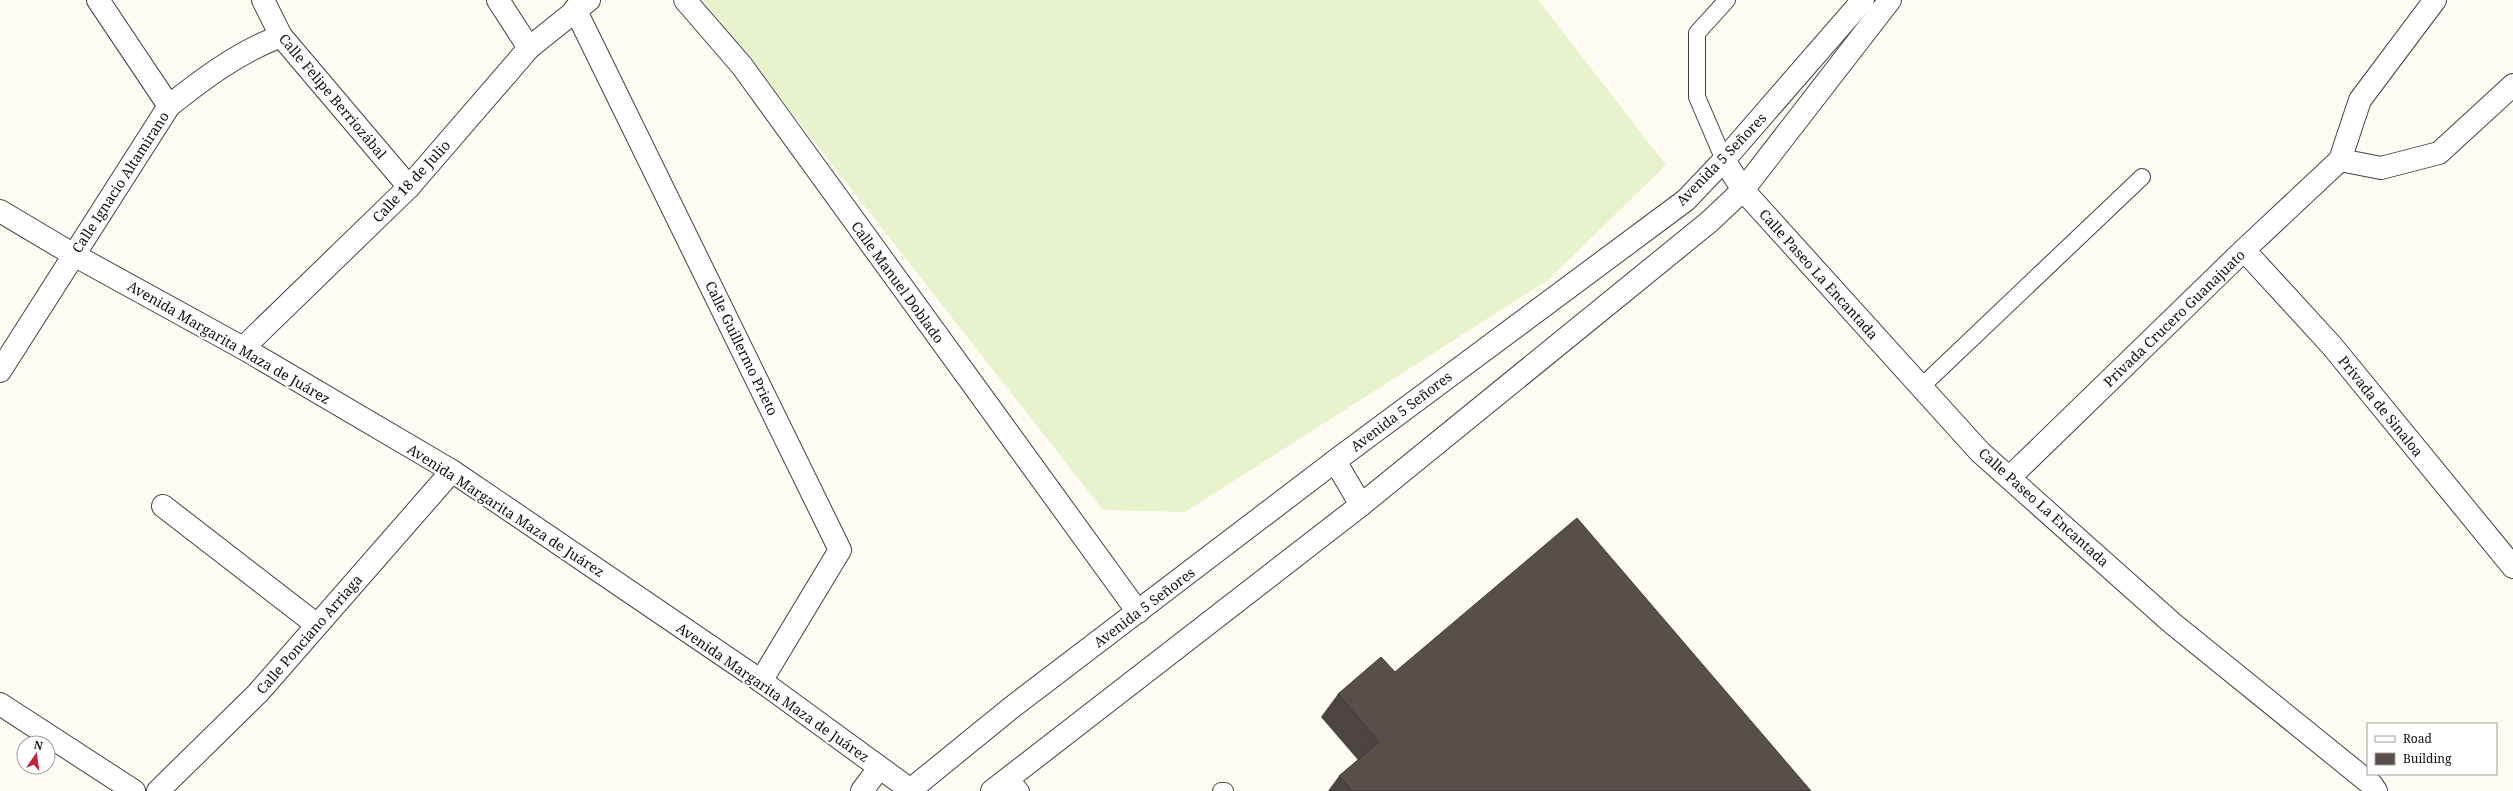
<svg xmlns="http://www.w3.org/2000/svg" width="2513" height="791" font-family="'Noto Serif',serif">
  <style>
    .pitch { fill: #e8f2cc }
    .lines { fill: none; stroke-linecap: round; stroke-linejoin: round }
    .service-casing { stroke: #424242; stroke-width: 18 }
    .minor-casing { stroke: #424242; stroke-width: 24 }
    .tertiary-casing { stroke: #424242; stroke-width: 24 }
    .service { stroke: #fff; stroke-width: 16 }
    .minor { stroke: #fff; stroke-width: 22 }
    .tertiary { stroke: #fff; stroke-width: 22 }
    .wall { fill: #4c4440 }
    .building { fill: #584f4b; stroke: #3e3734 }
    .labels { text-anchor: middle; dominant-baseline: central; stroke-width: 4; stroke-linejoin: round; paint-order: stroke }
    .street-label { font-size: 14px; fill: #0f0f0f; stroke: #fff }
  </style>
  <rect width="100%" height="100%" fill="#fffbf2"/>
  <path class="pitch" d="M703,0H1538L1666,165L1548,280L1185,512L1103,510Z"/>
  <g class="lines">
    <defs>
      <g id="service">
        <path d="M1724,160L1697,97V33L1727,0"/>
        <path d="M1921,387L2142,177"/>
        <path d="M1009,777L1021,791"/>
        <path d="M1221,791H1225"/>
      </g>
      <g id="minor">
        <path d="M98,0L169,106"/>
        <path d="M263,0L281,36L409,187"/>
        <path d="M498,0L529,48"/>
        <path d="M685,0L742,66L1138,612"/>
        <path d="M575,9L840,550L761,681"/>
        <path d="M1724,160L1743,190L1980,452L2172,623L2372,785L2376,791"/>
        <path d="M2340,160L2381,168L2439,153L2513,85"/>
        <path d="M0,211L74,255L243,348L452,471L761,681L912,791"/>
        <path d="M2244,250L2332,346L2513,567"/>
        <path d="M243,348L409,187L529,48L589,0"/>
        <path d="M0,371L169,106C204,78 239,52 281,36"/>
        <path d="M2010,477L2244,250L2340,160L2360,100L2435,0"/>
        <path d="M163,506L317,625"/>
        <path d="M0,704L134,791"/>
        <path d="M158,791L258,693L452,471"/>
        <path d="M862,791L879,768"/>
      </g>
      <g id="tertiary">
        <path d="M1335,461L1361,505"/>
        <path d="M909,791L1011,708L1335,461L1686,200L1724,160L1863,0"/>
        <path d="M992,791L1361,505L1709,222L1743,190L1890,0"/>
      </g>
    </defs>
    <use href="#service" class="service-casing"/>
    <use href="#minor" class="minor-casing"/>
    <use href="#tertiary" class="tertiary-casing"/>
    <use href="#service" class="service"/>
    <use href="#minor" class="minor"/>
    <use href="#tertiary" class="tertiary"/>
  </g>
  <path class="wall" d="M1395,672L1811,791H1328L1339,776L1358,760L1321,717L1338,694Z"/>
  <path class="building" d="M1577,518L1811,791H1352L1339,776L1379,742L1338,694L1381,657L1395,672Z"/>
  <g class="labels">
    <g class="street-label">
      <text transform="translate(333 96) rotate(50)">Calle Felipe Berriozábal</text>
      <text transform="translate(1721 159) rotate(-46)">Avenida 5 Señores</text>
      <text transform="translate(411 181) rotate(-47)">Calle 18 de Julio</text>
      <text transform="translate(120 182) rotate(-57)">Calle Ignacio Altamirano</text>
      <text transform="translate(1819 274) rotate(48)">Calle Paseo La Encantada</text>
      <text transform="translate(898 282) rotate(54)">Calle Manuel Doblado</text>
      <text transform="translate(2174 318) rotate(-44)">Privada Crucero Guanajuato</text>
      <text transform="translate(229 342) rotate(30)">Avenida Margarita Maza de Juárez</text>
      <text transform="translate(742 348) rotate(64)">Calle Guillermo Prieto</text>
      <text transform="translate(2381 406) rotate(51)">Privada de Sinaloa</text>
      <text transform="translate(1401 411) rotate(-37)">Avenida 5 Señores</text>
      <text transform="translate(2044 507) rotate(42)">Calle Paseo La Encantada</text>
      <text transform="translate(506 510) rotate(33)">Avenida Margarita Maza de Juárez</text>
      <text transform="translate(1144 607) rotate(-37)">Avenida 5 Señores</text>
      <text transform="translate(309 634) rotate(-49)">Calle Ponciano Arriaga</text>
      <text transform="translate(773 692) rotate(35)">Avenida Margarita Maza de Juárez</text>
    </g>
  </g>
  <rect x="2367" y="723" width="130" height="52" fill="#ffffff" stroke="#9f9f9f"/>
  <rect x="2375" y="736" width="20" height="6" fill="#ffffff" stroke="#9f9f9f"/>
  <text x="2403" y="743" font-size="12" fill="#0f0f0f">Road</text>
  <rect x="2375" y="753" width="20" height="12" fill="#584f4b" stroke="#9f9f9f"/>
  <text x="2403" y="763" font-size="12" fill="#0f0f0f">Building</text>
  <g transform="translate(36 755) rotate(13)"><circle r="19" fill="#ffffff" stroke="#9f9f9f"/>
  <path d="M0-3L7 15L0 10L-7 15Z" fill="#c2253c"/>
  <text y="-6" font-size="11" font-weight="bold" text-anchor="middle" fill="#0f0f0f">N</text>
  </g>
</svg>
